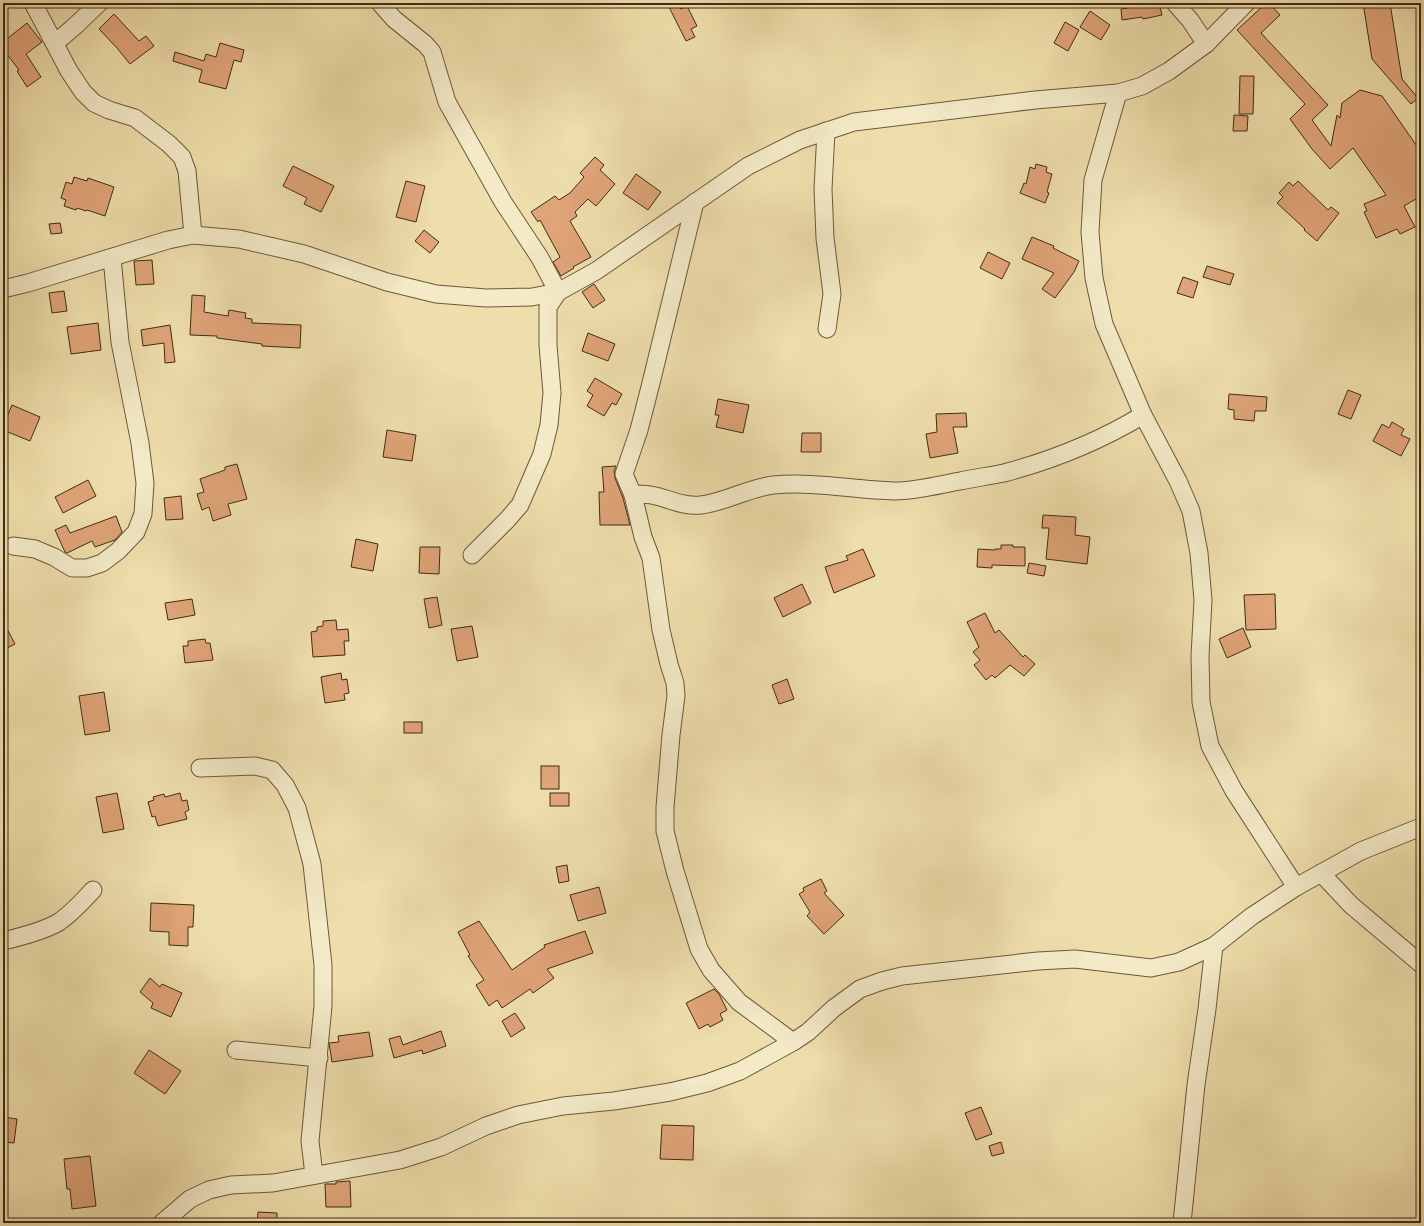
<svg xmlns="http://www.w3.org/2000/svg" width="1424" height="1226" font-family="'IM FELL English',serif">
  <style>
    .building { fill: #dfa478; stroke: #3f2c18 }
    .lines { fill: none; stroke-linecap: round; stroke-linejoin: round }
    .minor-casing { stroke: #6b583d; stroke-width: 19 }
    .minor { stroke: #f4eac8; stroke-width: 17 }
  </style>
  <rect width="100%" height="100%" fill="#eedeab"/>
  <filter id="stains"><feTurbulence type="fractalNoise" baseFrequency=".005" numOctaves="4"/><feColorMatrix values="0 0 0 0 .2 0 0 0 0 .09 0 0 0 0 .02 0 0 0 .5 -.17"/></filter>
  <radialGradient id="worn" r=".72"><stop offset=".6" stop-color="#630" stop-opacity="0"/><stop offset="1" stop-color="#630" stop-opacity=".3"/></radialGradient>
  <g class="building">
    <path d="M667,3H678L681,9L687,6L697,26L691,29L695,37L686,41Z"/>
    <path d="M1159,3L1162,15L1143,19L1142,17L1122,20L1121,9Z"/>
    <path d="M1266,3H1269L1280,15L1261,33L1328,105L1312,120L1331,146L1337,115L1340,118L1342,103L1360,90L1382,96L1421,152V196L1404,206L1415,227L1400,234L1397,229L1376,238L1364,212L1367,211L1364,204L1386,195L1353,148L1330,169L1312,149L1290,119L1305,104L1237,30Z"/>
    <path d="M1363,3H1390L1402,79L1418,98L1411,104L1372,59Z"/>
    <path d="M1090,11L1110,25L1101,40L1080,27Z"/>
    <path d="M114,14L139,41L146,36L154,46L130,64L117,48L99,29Z"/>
    <path d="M1065,22L1079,30L1068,51L1054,43Z"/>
    <path d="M27,23L42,42L26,54L41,77L27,87L17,71L19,70L3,49V42Z"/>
    <path d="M220,43L244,50L241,62L234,60L226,89L199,82L202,70L173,61L175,52L204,61L206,54L216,57Z"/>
    <path d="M1240,76H1254L1253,114H1239Z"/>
    <path d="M1234,115L1248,116L1247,131H1233Z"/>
    <path d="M595,157L604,165L600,170L615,184L596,206L588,199L575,212L577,216L570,221L591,257L573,267L574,268L561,276L553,262L560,257L540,220L538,222L531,212L555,196L559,200L570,193L584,177L580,173Z"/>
    <path d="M1036,164L1047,167L1046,172L1052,174L1047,192L1049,193L1045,203L1020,193L1024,183L1026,184L1030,167L1035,169Z"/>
    <path d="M293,166L334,186L321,212L304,204L307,198L283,186Z"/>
    <path d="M636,174L661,192L648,210L623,193Z"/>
    <path d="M74,177L87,181L88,178L114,187L105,216L87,210L86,211L77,208L76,210L64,206L66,200L61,198L66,182L72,184Z"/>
    <path d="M406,181L425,186L416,222L396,217Z"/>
    <path d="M1298,181L1328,210L1331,207L1339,213L1317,241L1304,230L1305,229L1277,203L1283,197L1279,193L1289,182L1293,186Z"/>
    <path d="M60,223L62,233L51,234L49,224Z"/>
    <path d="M424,230L439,242L430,253L415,241Z"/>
    <path d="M1032,237L1054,246L1053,248L1079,261L1074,272L1055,298L1042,289L1054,273L1022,259Z"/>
    <path d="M988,252L1010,263L1002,279L980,268Z"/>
    <path d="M152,260L154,284L136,285L134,261Z"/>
    <path d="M1207,266L1234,274L1230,285L1203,277Z"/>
    <path d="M1183,277L1198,282L1193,298L1177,293Z"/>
    <path d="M594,284L605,300L593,308L582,292Z"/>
    <path d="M64,291L67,311L52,313L49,293Z"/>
    <path d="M192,295L205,296L204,312L228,316L229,310L246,313L245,318L252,319V323L301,325L300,348L262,346V344L217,338V336L190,335Z"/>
    <path d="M98,323L101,350L71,354L67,327Z"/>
    <path d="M170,325L175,362L165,363L164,343L143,346L141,330Z"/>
    <path d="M588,333L615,344L608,361L582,351Z"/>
    <path d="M595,378L622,394L616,405L612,403L604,416L587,406L593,395L587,391Z"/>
    <path d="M1348,390L1361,395L1351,419L1338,414Z"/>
    <path d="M1229,394L1267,397L1266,411H1255L1254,421L1234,419V410L1228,409Z"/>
    <path d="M718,399L749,405L743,433L716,427L719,415H715Z"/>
    <path d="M12,405L40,417L30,441L3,430V426Z"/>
    <path d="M966,413L967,427H953L958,453L930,458L926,434L937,432L936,414Z"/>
    <path d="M1392,422L1404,429L1401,435L1410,439L1401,456L1373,441L1382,424L1389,428Z"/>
    <path d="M387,430L416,435L412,461L383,457Z"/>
    <path d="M802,433H821V452H801Z"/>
    <path d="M237,464L247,499L228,504L231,515L213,521L209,507L202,510L197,494L204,492L200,479L225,470V467Z"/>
    <path d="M616,466L614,471L615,478L623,498L630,525H600L599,492H604L602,467Z"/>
    <path d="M88,480L96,496L63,513L55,497Z"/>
    <path d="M181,496L183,519L166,520L164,498Z"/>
    <path d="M1043,515L1076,517L1075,535L1090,537L1087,564L1046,559L1049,528H1042Z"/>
    <path d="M116,516L122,532L115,540L95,547L92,541L67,553L65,552L55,530L66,525L70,533Z"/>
    <path d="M356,539L378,544L373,571L351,567Z"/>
    <path d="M1001,545H1013V547H1025V566L992,565V568L977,567L978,549L995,550V549H1001Z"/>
    <path d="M420,547H440L439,574L419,573Z"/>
    <path d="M863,549L875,576L834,593L825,567L848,560L846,556Z"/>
    <path d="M1029,563L1046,566L1044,576L1027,573Z"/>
    <path d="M802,584L811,603L783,617L774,598Z"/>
    <path d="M1275,594L1276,629L1246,630L1244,595Z"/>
    <path d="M437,597L442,625L429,628L424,599Z"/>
    <path d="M192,599L195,615L168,620L165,603Z"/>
    <path d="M985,613L995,633L999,630L1023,657L1025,655L1035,664L1024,676L1010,665L995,678L992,675L986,680L974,665L980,660L973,652L979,647L967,622Z"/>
    <path d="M336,620L337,630L348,629L349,641H344L345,655L313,657L311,632L317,631V627L323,626V621Z"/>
    <path d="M3,621L15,644L3,650Z"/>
    <path d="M472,626L478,657L457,661L451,629Z"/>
    <path d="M1243,628L1251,647L1227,658L1219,639Z"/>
    <path d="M205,639L206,643H210L213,660L185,663L183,646H188V641Z"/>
    <path d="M341,673L342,680L347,679L349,693L344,694L345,700L325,703L321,677Z"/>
    <path d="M787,679L794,699L779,704L772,685Z"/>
    <path d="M104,692L110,731L85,735L79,696Z"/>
    <rect x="404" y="722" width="18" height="11"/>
    <rect x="541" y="766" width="18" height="23"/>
    <path d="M117,793L124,829L103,833L96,797Z"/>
    <path d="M180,793L182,801L187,800L189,810L185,812L187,819L158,826L155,816L152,817L148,802L154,800L153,797L164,794L165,797Z"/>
    <rect x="550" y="793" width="19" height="13"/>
    <path d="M567,865L569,881L559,883L556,867Z"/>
    <path d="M821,879L827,891L824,893L844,915L824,934L807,916L810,912L799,894L804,891L803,888Z"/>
    <path d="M599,887L606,913L578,921L570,895Z"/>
    <path d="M151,903L194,905L193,927H188V946L169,945V932L150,931Z"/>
    <path d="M479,921L512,970L545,947L544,945L585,931L593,953L547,969L554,978L533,993L530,989L502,1008L497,1000L489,1006L476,985L484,980L468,956L470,955L458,932Z"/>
    <path d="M150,978L160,987L162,984L182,993L171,1017L151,1008L153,1003L140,992Z"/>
    <path d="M714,989L719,994L727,1010L720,1014L723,1020L710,1027L708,1024L699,1029L686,1003Z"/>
    <path d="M515,1013L525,1028L511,1037L502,1021Z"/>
    <path d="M441,1031L446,1046L423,1054L422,1050L394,1058L389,1039L400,1036L403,1045Z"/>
    <path d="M369,1032L373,1056L332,1062L329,1043L339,1042L338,1036Z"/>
    <path d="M149,1050L181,1071L165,1094L134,1073Z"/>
    <path d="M981,1107L992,1134L976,1140L965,1113Z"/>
    <path d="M3,1117L17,1119L14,1143L3,1142Z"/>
    <path d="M662,1125L694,1126L693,1160L660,1159Z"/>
    <path d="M1001,1142L1004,1153L992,1156L989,1146Z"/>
    <path d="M90,1156L96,1206L72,1209L70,1189H67L64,1159Z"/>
    <path d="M350,1181L351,1207H326L325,1184H336V1182Z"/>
    <path d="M258,1212L277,1213V1223H257Z"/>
  </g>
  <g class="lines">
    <defs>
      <g id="minor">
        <path d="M33,3L69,71L83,92L94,103L109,110L135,118L169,144L182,157L187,171L193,235"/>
        <path d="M380,3L394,19L425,44L432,52L447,102L503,202L540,258L558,292L548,307V345L552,393L549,425L542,454L520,505L507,520L472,555"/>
        <path d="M1175,3L1190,20L1206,44"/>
        <path d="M55,43L75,26L99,3"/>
        <path d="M1118,93L1093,180L1090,232L1094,278L1104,324L1143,415L1178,481L1191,511L1199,553L1203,600L1200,656L1201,702L1210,746L1234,791L1296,887"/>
        <path d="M826,131L823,189L825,238L832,294L827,329"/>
        <path d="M695,202L651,383L639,430L624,474L633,495L643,537L651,558L661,630L669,664L675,683L676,696L671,735L665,807V831L675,871L699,949L711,970L739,1002L793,1042"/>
        <path d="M3,289L28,283L168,240L193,235L239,239L304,254L387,282L436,294L486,298L532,297L558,292L596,271L748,166L800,140L854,122L1035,100L1118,93L1142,86L1169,71L1206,44L1246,3"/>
        <path d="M633,495C657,490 677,508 701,505C726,502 748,488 773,485C814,481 854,490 894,491C916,491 938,485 960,481C974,478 990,476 1004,473C1053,460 1100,441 1143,415"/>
        <path d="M13,546L35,549L54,557L72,568H87L102,563L118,551L136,532L143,514L145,483L140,443L120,342L112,258"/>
        <path d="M200,768L255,766L272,770L285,785L297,808L312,864L323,965V1006L310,1141L314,1175"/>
        <path d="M1321,873L1351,905L1421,964"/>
        <path d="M3,941C20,937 44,931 59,922C72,913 82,902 93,890"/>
        <path d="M236,1050L319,1058"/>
        <path d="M162,1223L190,1199L209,1190L231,1185L273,1183L400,1160L441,1147L486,1126L518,1115L563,1106L614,1101L670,1092L707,1083L740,1071L793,1042L808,1032L834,1008L860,989L882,981L902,976L1038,961L1075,959L1151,968L1179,962L1214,946L1252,916L1296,887L1361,851L1421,827"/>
        <path d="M1182,1223L1196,1085L1207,1009L1214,946"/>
      </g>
    </defs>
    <use href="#minor" class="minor-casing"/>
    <use href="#minor" class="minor"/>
  </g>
  <rect width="1424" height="1226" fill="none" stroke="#eedeab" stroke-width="16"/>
  <rect x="4" y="4" width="1416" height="1218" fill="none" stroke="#3f2c18" stroke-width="2"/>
  <rect x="8" y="8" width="1408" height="1210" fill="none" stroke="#3f2c18"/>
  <rect width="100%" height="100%" filter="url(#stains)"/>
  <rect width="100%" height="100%" fill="url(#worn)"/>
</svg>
